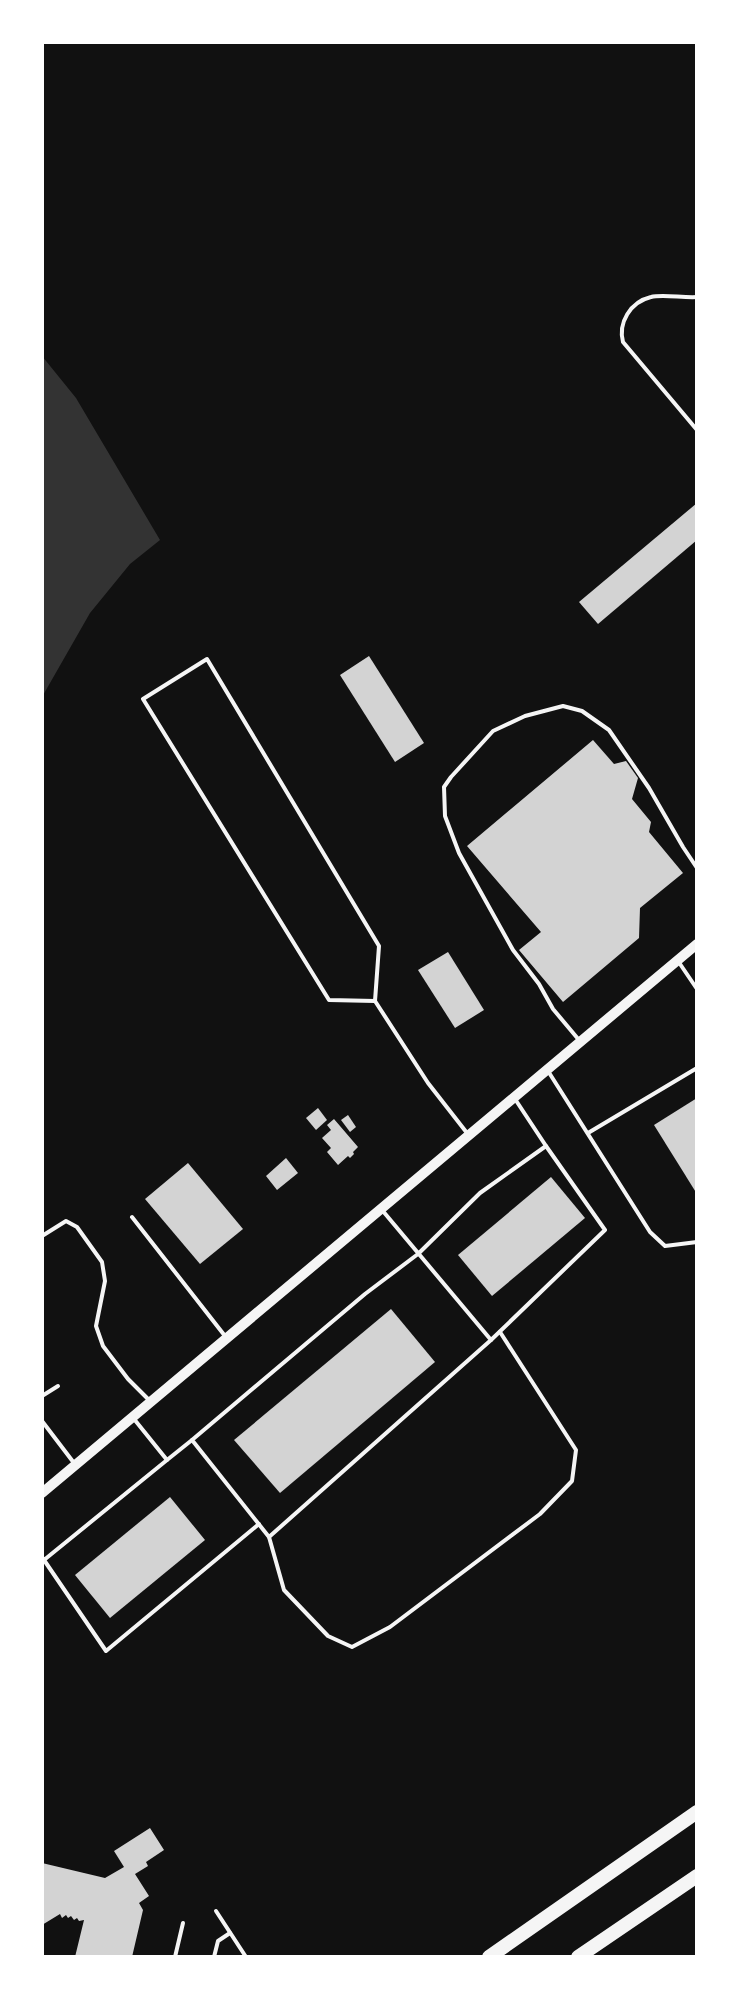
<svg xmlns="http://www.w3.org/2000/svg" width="739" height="1999" font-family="Cabin,sans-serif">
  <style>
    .water { fill: #333 }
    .building { fill: #d3d3d3 }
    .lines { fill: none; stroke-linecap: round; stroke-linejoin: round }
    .service { stroke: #f5f5f5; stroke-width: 4 }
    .secondary { stroke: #f5f5f5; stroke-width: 10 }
    .motorway { stroke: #f5f5f5; stroke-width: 14 }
  </style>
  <rect width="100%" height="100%" fill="#111"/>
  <path class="water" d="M42,356L76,398L160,540L130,564L90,613L42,697Z"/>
  <g class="building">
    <path d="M697,503V540L598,624L579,602Z"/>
    <path d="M369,656L424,743L395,762L340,675Z"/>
    <path d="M593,740L614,764L626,761L638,778L632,799L651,822L649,832L683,873L640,908L639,938L563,1002L519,950L541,932L467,846Z"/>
    <path d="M448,952L484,1010L455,1028L418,970Z"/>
    <path d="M697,1098V1194L654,1125Z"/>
    <path d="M318,1108L327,1120L316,1130L306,1118Z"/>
    <path d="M348,1115L356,1127L350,1132L341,1120Z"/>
    <path d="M334,1119L358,1147L353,1152L354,1154L350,1158L348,1156L338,1165L327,1152L331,1148L322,1138L331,1130L327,1125Z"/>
    <path d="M286,1158L298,1173L277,1190L266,1176Z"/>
    <path d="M188,1163L243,1229L200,1264L145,1199Z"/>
    <path d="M551,1177L585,1218L492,1296L458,1255Z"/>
    <path d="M391,1309L435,1362L280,1493L234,1440Z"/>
    <path d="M170,1497L205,1540L110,1618L75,1575Z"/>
    <path d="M150,1828L164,1850L146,1862L148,1866L135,1874L149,1896L139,1903L143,1910L132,1957H75L84,1920L79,1921L77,1918L74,1920L71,1916L68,1918L66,1915L62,1918L60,1914L42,1925V1863L105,1878L124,1867L114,1851Z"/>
  </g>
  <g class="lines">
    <g class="service">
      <path d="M697,297C683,298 662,294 651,297C630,302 618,323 623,342L697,430"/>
      <path d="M678,961L697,989"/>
      <path d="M375,1001L379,946L207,659L143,699L329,1000L375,1001L428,1083L467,1133"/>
      <path d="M579,1040L553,1009L539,984L513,950L459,853L445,816L444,787L451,777L493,731L525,716L563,706L582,711L609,730L649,788L683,847L697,868"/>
      <path d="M548,1071L650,1232L665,1246L697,1242"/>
      <path d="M588,1133L697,1068"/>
      <path d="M382,1210L491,1340L269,1537L192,1440L365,1294L418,1254L480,1193L546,1146L515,1099"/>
      <path d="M132,1217L225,1336"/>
      <path d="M42,1236L66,1221L77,1227L102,1262L105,1281L96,1326L103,1346L128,1379L149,1400"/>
      <path d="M491,1340L605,1230L546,1146"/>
      <path d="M42,1396L58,1386"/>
      <path d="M42,1421L74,1463"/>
      <path d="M167,1460L192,1440"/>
      <path d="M269,1537L284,1590L328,1636L352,1647L390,1627L540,1514L572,1481L576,1450L500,1332"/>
      <path d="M42,1557L44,1560L167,1460L134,1419"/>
      <path d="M44,1560L106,1651L259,1524"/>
      <path d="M216,1911L246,1957"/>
      <path d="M175,1957L183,1923"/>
      <path d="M214,1957L218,1941L230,1933"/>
    </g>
    <path class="secondary" d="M42,1493L697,944"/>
    <g class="motorway">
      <path d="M489,1957L697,1812"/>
      <path d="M578,1957L697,1876"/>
    </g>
  </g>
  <rect width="739" height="1999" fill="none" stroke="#ffffff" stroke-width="88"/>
</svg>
